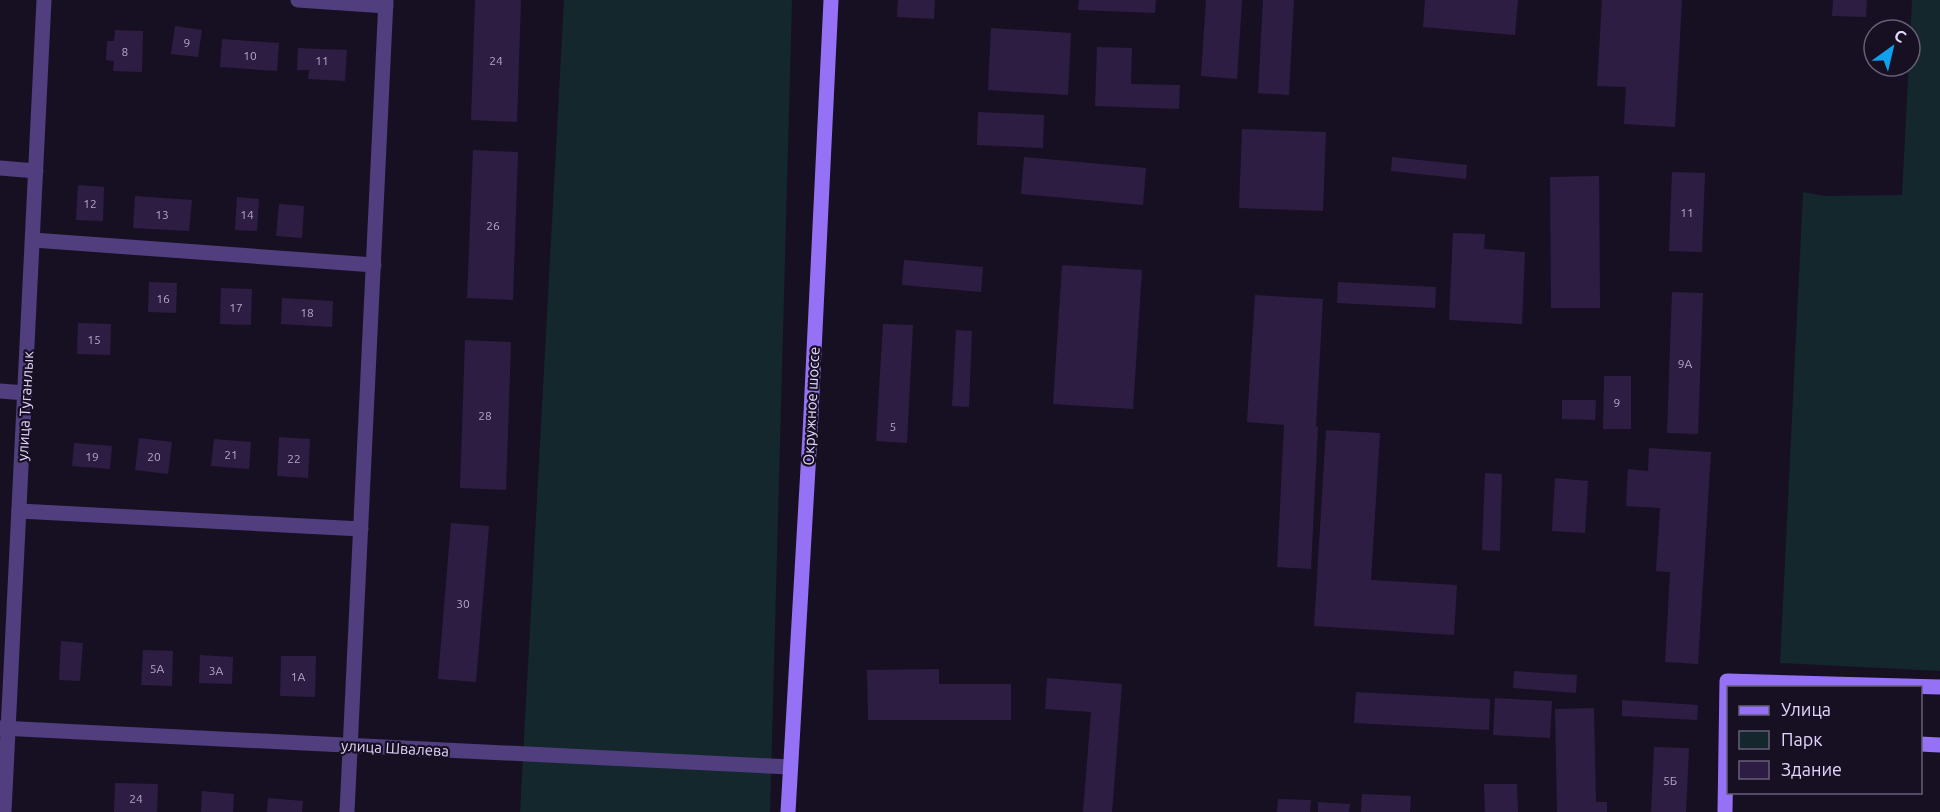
<svg xmlns="http://www.w3.org/2000/svg" width="1940" height="812" font-family="Ubuntu,sans-serif">
  <style>
    .green { fill: #13272c }
    .building { fill: #2e1d42 }
    .lines { fill: none; stroke-linecap: round; stroke-linejoin: round }
    .street { stroke: #503e7e; stroke-width: 15 }
    .secondary { stroke: #9572f5; stroke-width: 15 }
    .labels { text-anchor: middle; dominant-baseline: central; stroke-width: 4.5; stroke-linejoin: round; paint-order: stroke }
    .number-label { font-size: 12px; fill: #b5a6ce }
    .street-label { font-size: 15px; fill: #e2d4fc; stroke: #171023 }
  </style>
  <rect width="100%" height="100%" fill="#171023"/>
  <g class="green">
    <path d="M564,0H792L770,812H520Z"/>
    <path d="M1912,0H1940V671L1780,663L1803,192L1824,196L1902,195Z"/>
  </g>
  <g class="building">
    <path d="M475,0H521L517,122L471,120Z"/>
    <path d="M898,0H935L934,19L897,17Z"/>
    <path d="M1079,0H1156L1155,13L1078,10Z"/>
    <path d="M1206,0H1242L1237,79L1201,76Z"/>
    <path d="M1263,0H1294L1289,95L1258,93Z"/>
    <path d="M1425,0H1518L1515,35L1423,27Z"/>
    <path d="M1602,0H1682L1675,127L1624,124L1626,87L1597,86Z"/>
    <path d="M1833,0H1867L1866,17L1832,16Z"/>
    <path d="M175,26L202,30L198,57L171,54Z"/>
    <path d="M991,28L1071,33L1068,95L988,90Z"/>
    <path d="M115,30L143,31L142,72L113,71L114,61L106,60L107,41H114Z"/>
    <path d="M222,39L279,43L277,71L220,67Z"/>
    <path d="M1097,47L1132,48L1131,84L1180,85L1179,109L1095,106Z"/>
    <path d="M298,48L347,50L345,81L308,79L309,70H297Z"/>
    <path d="M978,112L1044,115L1043,148L977,145Z"/>
    <path d="M1242,129L1326,132L1323,211L1239,208Z"/>
    <path d="M473,150L518,152L513,300L467,298Z"/>
    <path d="M1024,157L1146,168L1143,205L1021,194Z"/>
    <path d="M1392,157L1467,165L1466,179L1391,171Z"/>
    <path d="M1672,172L1705,173L1702,252L1669,251Z"/>
    <path d="M1599,176L1600,308H1551L1550,177Z"/>
    <path d="M78,185L104,187L103,221L76,220Z"/>
    <path d="M135,196L192,200L189,231L133,228Z"/>
    <path d="M237,197L259,199L257,231L235,230Z"/>
    <path d="M279,204L304,206L302,238L276,236Z"/>
    <path d="M1453,233L1485,234L1484,249L1525,252L1522,324L1449,320Z"/>
    <path d="M904,260L983,267L981,292L902,285Z"/>
    <path d="M1062,265L1142,270L1133,409L1053,404Z"/>
    <path d="M149,282L177,283L176,313L148,312Z"/>
    <path d="M1338,282L1436,287L1435,308L1337,303Z"/>
    <path d="M221,288L252,289L251,325L220,324Z"/>
    <path d="M1672,292L1703,293L1698,434L1667,433Z"/>
    <path d="M1255,295L1323,299L1316,426L1318,427L1311,569L1277,567L1284,425L1247,422Z"/>
    <path d="M282,298L333,301L332,327L281,324Z"/>
    <path d="M78,323L111,324L110,355L77,354Z"/>
    <path d="M883,324L913,325L907,443L876,441Z"/>
    <path d="M956,330L972,331L969,407L952,406Z"/>
    <path d="M465,340L511,342L506,490L460,488Z"/>
    <path d="M1604,376H1631V429H1603Z"/>
    <path d="M1562,400H1596L1595,420L1562,419Z"/>
    <path d="M1326,430L1380,433L1371,580L1457,585L1454,635L1314,626Z"/>
    <path d="M279,437L310,439L308,478L277,476Z"/>
    <path d="M139,438L172,442L168,474L135,470Z"/>
    <path d="M214,439L251,442L249,469L211,466Z"/>
    <path d="M74,443L112,446L110,469L72,466Z"/>
    <path d="M1649,448L1711,452L1698,664L1665,662L1670,572L1656,571L1660,508L1626,506L1628,469L1648,471Z"/>
    <path d="M1485,473L1502,474L1500,551L1482,550Z"/>
    <path d="M1555,478L1588,481L1585,533L1552,531Z"/>
    <path d="M451,523L489,526L476,682L438,679Z"/>
    <path d="M61,641L83,643L80,681L59,680Z"/>
    <path d="M143,650L173,651L172,686L141,685Z"/>
    <path d="M200,655L233,657L232,684L199,683Z"/>
    <path d="M281,656H316L315,697L280,696Z"/>
    <path d="M939,669V684H1011V720H868L867,670Z"/>
    <path d="M1514,671L1577,675L1576,693L1513,688Z"/>
    <path d="M1047,678L1122,684L1112,812H1083L1091,712L1045,709Z"/>
    <path d="M1356,692L1490,699L1489,730L1354,723Z"/>
    <path d="M1495,698L1552,701L1550,738L1493,735Z"/>
    <path d="M1622,700L1698,705L1697,720L1622,716Z"/>
    <path d="M1594,708L1596,802H1607V812H1557L1555,709Z"/>
    <path d="M1654,747L1689,748L1686,812H1651Z"/>
    <path d="M115,783L158,784L157,812H114Z"/>
    <path d="M1484,784H1517L1518,812H1485Z"/>
    <path d="M202,791L234,794L233,812H201Z"/>
    <path d="M1362,794L1411,796L1410,812H1361Z"/>
    <path d="M268,798L303,801L302,812H267Z"/>
    <path d="M1278,799L1311,800L1310,812H1277Z"/>
    <path d="M1318,802L1350,804L1349,812H1318Z"/>
  </g>
  <g class="lines">
    <g class="street">
      <path d="M298,0L386,6"/>
      <path d="M0,168L36,171"/>
      <path d="M33,240L374,265"/>
      <path d="M0,391L25,393"/>
      <path d="M19,511L361,529"/>
      <path d="M0,728L790,767"/>
      <path d="M4,812L44,0"/>
      <path d="M347,812L386,0"/>
    </g>
    <g class="secondary">
      <path d="M1920,744L1940,745"/>
      <path d="M788,812L810,434L831,0"/>
      <path d="M1725,812L1727,681L1940,687"/>
    </g>
  </g>
  <g class="labels">
    <g class="number-label">
      <text x="187" y="42">9</text>
      <text x="125" y="51">8</text>
      <text x="250" y="55">10</text>
      <text x="322" y="60">11</text>
      <text x="496" y="60">24</text>
      <text x="90" y="203">12</text>
      <text x="1687" y="212">11</text>
      <text x="162" y="214">13</text>
      <text x="247" y="214">14</text>
      <text x="493" y="225">26</text>
      <text x="163" y="298">16</text>
      <text x="236" y="307">17</text>
      <text x="307" y="312">18</text>
      <text x="94" y="339">15</text>
      <text x="1685" y="363">9А</text>
      <text x="1617" y="402">9</text>
      <text x="485" y="415">28</text>
      <text x="893" y="426">5</text>
      <text x="231" y="454">21</text>
      <text x="92" y="456">19</text>
      <text x="154" y="456">20</text>
      <text x="294" y="458">22</text>
      <text x="463" y="603">30</text>
      <text x="157" y="668">5А</text>
      <text x="216" y="670">3А</text>
      <text x="298" y="676">1А</text>
      <text x="1670" y="780">5Б</text>
      <text x="136" y="798">24</text>
    </g>
    <g class="street-label">
      <text transform="translate(25 406) rotate(-87)">улица Туганлык</text>
      <text transform="translate(811 406) rotate(-87)">Окружное шоссе</text>
      <text transform="translate(395 748) rotate(3)">улица Швалева</text>
    </g>
  </g>
  <rect x="1727" y="686" width="195" height="108" fill="#171023" stroke="#685e7a" stroke-width="1.5"/>
  <rect x="1739" y="706" width="30" height="9" fill="#9572f5" stroke="#685e7a" stroke-width="1.5"/>
  <text x="1781" y="716" font-size="18" fill="#e2d4fc">Улица</text>
  <rect x="1739" y="731" width="30" height="18" fill="#13272c" stroke="#685e7a" stroke-width="1.5"/>
  <text x="1781" y="746" font-size="18" fill="#e2d4fc">Парк</text>
  <rect x="1739" y="761" width="30" height="18" fill="#2e1d42" stroke="#685e7a" stroke-width="1.5"/>
  <text x="1781" y="776" font-size="18" fill="#e2d4fc">Здание</text>
  <g transform="translate(1892 48) rotate(34)"><circle r="28" fill="#171023" stroke="#685e7a" stroke-width="1.5"/>
  <path d="M0-4.5L10 22L0 15L-10 22Z" fill="#10a0ec"/>
  <text y="-9" font-size="16" font-weight="bold" text-anchor="middle" fill="#e2d4fc">С</text>
  </g>
</svg>
